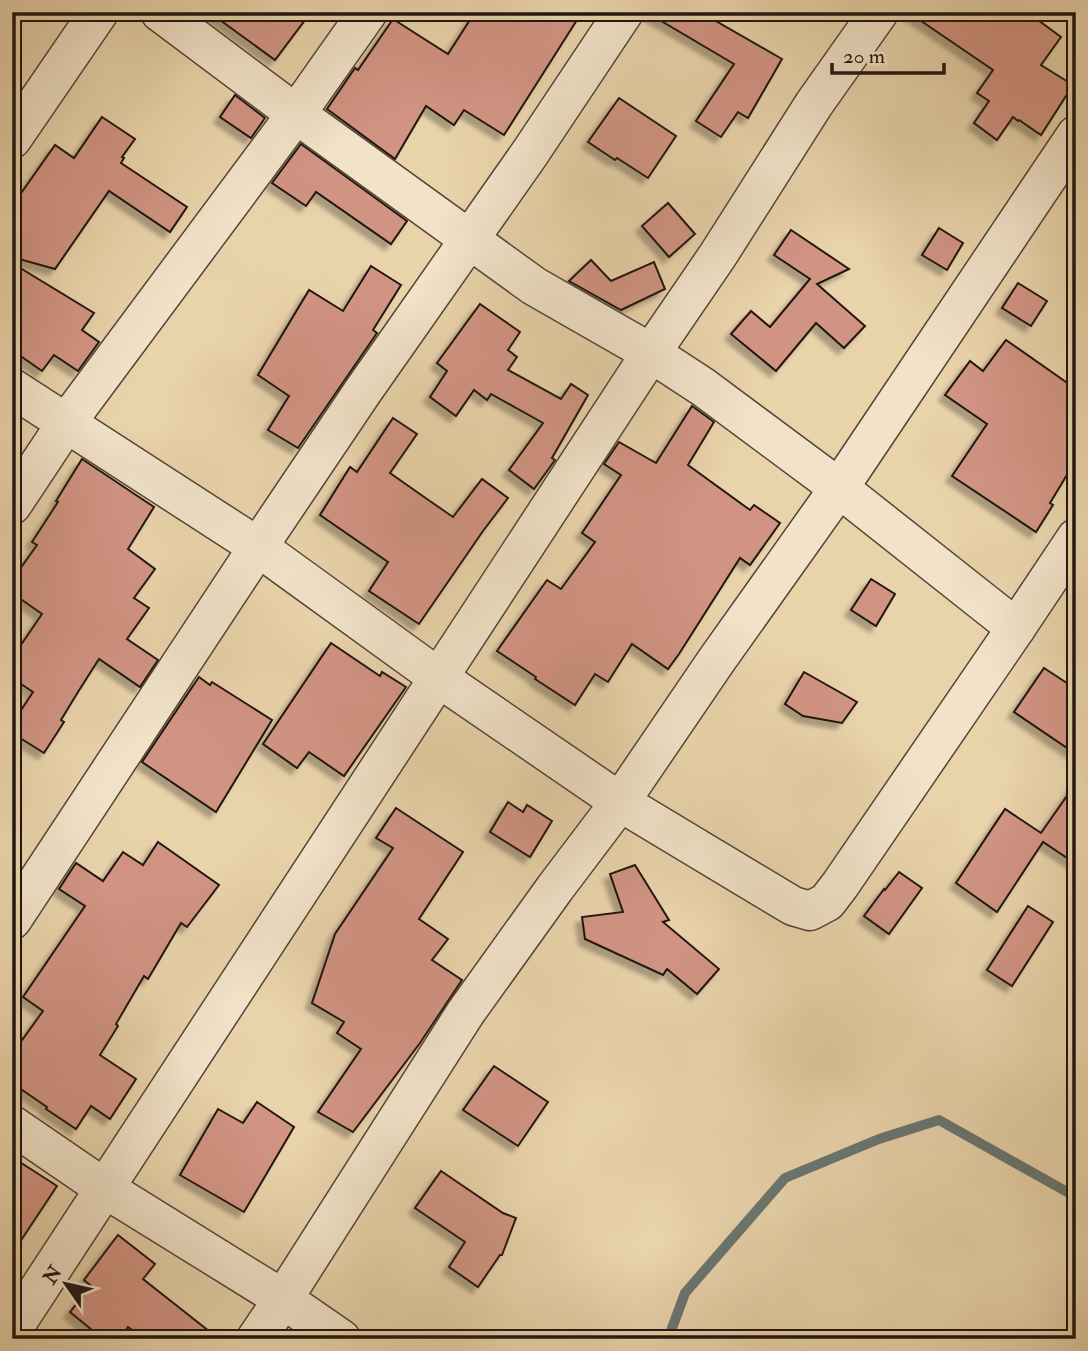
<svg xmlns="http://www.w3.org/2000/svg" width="1088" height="1351" font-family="'IM FELL Double Pica',serif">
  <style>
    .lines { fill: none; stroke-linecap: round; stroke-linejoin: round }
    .stream { stroke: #697672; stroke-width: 10 }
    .building { fill: #d19483; stroke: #201511; stroke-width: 2; filter: url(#shadow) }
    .minor-casing { stroke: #524438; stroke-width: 41 }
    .minor { stroke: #f1e2c8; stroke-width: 38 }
  </style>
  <defs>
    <filter id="shadow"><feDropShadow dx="-6" dy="6" stdDeviation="2" flood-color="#0004"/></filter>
  </defs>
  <rect width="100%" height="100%" fill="#e9d3ab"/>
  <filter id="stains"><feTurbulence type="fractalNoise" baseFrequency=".00286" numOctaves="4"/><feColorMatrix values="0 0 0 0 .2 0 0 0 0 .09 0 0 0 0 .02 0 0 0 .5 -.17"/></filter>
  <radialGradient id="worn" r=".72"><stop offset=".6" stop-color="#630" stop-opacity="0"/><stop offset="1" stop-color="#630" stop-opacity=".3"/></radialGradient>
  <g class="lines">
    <path class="stream" d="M668,1339L685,1293L785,1178L879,1139L939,1120L1076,1197"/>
  </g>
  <g class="building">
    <path d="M209,12H311L275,60Z"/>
    <path d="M475,12H582L504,135L464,110L454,125L426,106L395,159L327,109L355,68L358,70L393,19L448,54Z"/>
    <path d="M646,12H700L782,59L748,118L738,112L721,137L696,121L734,64Z"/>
    <path d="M908,12H1027L1061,37L1041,65L1073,85L1041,135L1019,120L1018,121L1013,117L997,140L974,123L989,101L977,93L993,70Z"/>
    <path d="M235,95L265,118L251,138L220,117Z"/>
    <path d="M619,98L676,136L648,178L617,158L615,160L588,142Z"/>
    <path d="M102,117L135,139L122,157L124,158L121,163L187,207L170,232L109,191L55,269L12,257V206L55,145L74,158Z"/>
    <path d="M301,144L407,221L391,244L316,192L306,206L272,183Z"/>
    <path d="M668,203L695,234L669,257L642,226Z"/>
    <path d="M939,228L963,243L947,270L922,255Z"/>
    <path d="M791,230L849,269L817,284L865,326L844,348L816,323L776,371L731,334L751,311L770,327L810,279L774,255Z"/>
    <path d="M591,260L611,281L654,262L665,289L621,310L569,281Z"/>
    <path d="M12,263L94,313L82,330L99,342L78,371L54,355L42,371L12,350Z"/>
    <path d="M371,266L401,285L373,330L377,333L298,448L268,430L289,396L258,375L309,290L343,311Z"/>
    <path d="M1018,283L1047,301L1031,326L1002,308Z"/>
    <path d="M480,304L520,332L508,350L517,357L508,370L561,399L571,384L588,395L552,458L555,460L534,489L509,470L543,423L491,394L487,400L474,390L456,416L430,397L447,371L437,363Z"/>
    <path d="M1006,340L1076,389V460L1050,503L1053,505L1036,532L952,476L987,424L945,395L970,361L983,371Z"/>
    <path d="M692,406L714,422L688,465L750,510L754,505L780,523L750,565L740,558L679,654L668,669L632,644L608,682L595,674L575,705L535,679L536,677L497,651L547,580L561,589L595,542L582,533L621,475L604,464L619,442L656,463Z"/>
    <path d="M393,418L417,434L390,473L427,499L453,517L482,479L508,498L483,531L419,624L369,591L388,562L320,515L350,467L357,472Z"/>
    <path d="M82,459L154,507L128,549L155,569L134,598L149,608L127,639L158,660L140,687L99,659L78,692L61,720L64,722L44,753L12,733V724L33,692L12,678V658L42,614L12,593V580L37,545L32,542L58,502L56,501Z"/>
    <path d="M871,579L895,594L876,626L851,610Z"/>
    <path d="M331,643L380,676L382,672L406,687L344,776L309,752L297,768L263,744Z"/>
    <path d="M1044,668L1076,689V754L1014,712Z"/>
    <path d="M804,672L857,702L842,723L803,716L785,704Z"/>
    <path d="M199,677L210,685L212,682L272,720L216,812L142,762Z"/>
    <path d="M1076,783V864L1043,842L997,912L956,883L1005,809L1041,833Z"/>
    <path d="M508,802L523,812L527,805L552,821L530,857L490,832Z"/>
    <path d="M396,808L463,852L419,919L448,939L432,960L462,980L420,1043L353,1132L318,1112L361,1049L337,1033L344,1022L312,1003L335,934L393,848L376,838Z"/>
    <path d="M158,842L219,885L187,927L181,923L148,979L144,976L116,1024L118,1026L100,1055L136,1079L110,1119L91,1106L76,1129L46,1109L47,1107L12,1083V1054L43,1011L23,997L85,906L59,889L76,863L103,881L123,852L143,865Z"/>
    <path d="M635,865L669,920L663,922L719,969L697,994L667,969L663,975L585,939L582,917L623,912L610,874Z"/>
    <path d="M899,872L922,888L889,934L864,916L884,889L885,890Z"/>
    <path d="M1028,906L1053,922L1012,986L987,970Z"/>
    <path d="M494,1066L548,1102L518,1146L463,1110Z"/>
    <path d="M257,1102L294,1127L244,1212L180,1175L218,1109L243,1123Z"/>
    <path d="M12,1157L57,1186L12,1254Z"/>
    <path d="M441,1171L503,1213L516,1218L502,1255H500L478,1287L449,1267L465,1242L415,1208Z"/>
    <path d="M118,1235L155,1264L143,1279L219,1339H146L128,1327L119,1339H103L70,1312L91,1286L84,1280Z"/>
  </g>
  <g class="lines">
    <defs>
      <g id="minor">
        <path d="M160,12L296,114L534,286L651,353L703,387L839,488L1016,628"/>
        <path d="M12,139L99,12"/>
        <path d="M12,388L258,547L439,678L620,802L793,906L810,911L827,902L840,885L1016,628L1076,538"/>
        <path d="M12,505L67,422L296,114L368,12"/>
        <path d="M12,920L258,547L363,391L530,153L624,12"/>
        <path d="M12,1125L104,1188L283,1299L341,1339"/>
        <path d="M12,1330L651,353L718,255L814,104L879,12"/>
        <path d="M256,1339L283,1299L466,1012L555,888L620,802L716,661L839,488L1076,135"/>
      </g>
    </defs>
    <use href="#minor" class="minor-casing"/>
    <use href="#minor" class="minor"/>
  </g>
  <rect width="1088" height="1351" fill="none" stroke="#e9d3ab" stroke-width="42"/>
  <rect x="14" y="14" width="1060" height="1323" fill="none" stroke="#201511" stroke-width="3.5"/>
  <rect x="21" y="21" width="1046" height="1309" fill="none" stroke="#201511" stroke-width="2"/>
  <g transform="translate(66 1284) rotate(304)" stroke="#f1e2c8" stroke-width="5" paint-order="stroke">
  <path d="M0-5L12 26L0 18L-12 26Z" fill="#201511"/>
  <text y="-10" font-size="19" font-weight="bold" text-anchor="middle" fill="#201511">N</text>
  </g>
  <path d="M832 63v10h112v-10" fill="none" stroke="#201511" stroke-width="3.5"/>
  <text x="843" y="63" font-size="21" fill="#201511" stroke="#f1e2c8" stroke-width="5" paint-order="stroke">20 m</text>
  <rect width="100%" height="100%" filter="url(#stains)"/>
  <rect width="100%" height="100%" fill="url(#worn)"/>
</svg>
